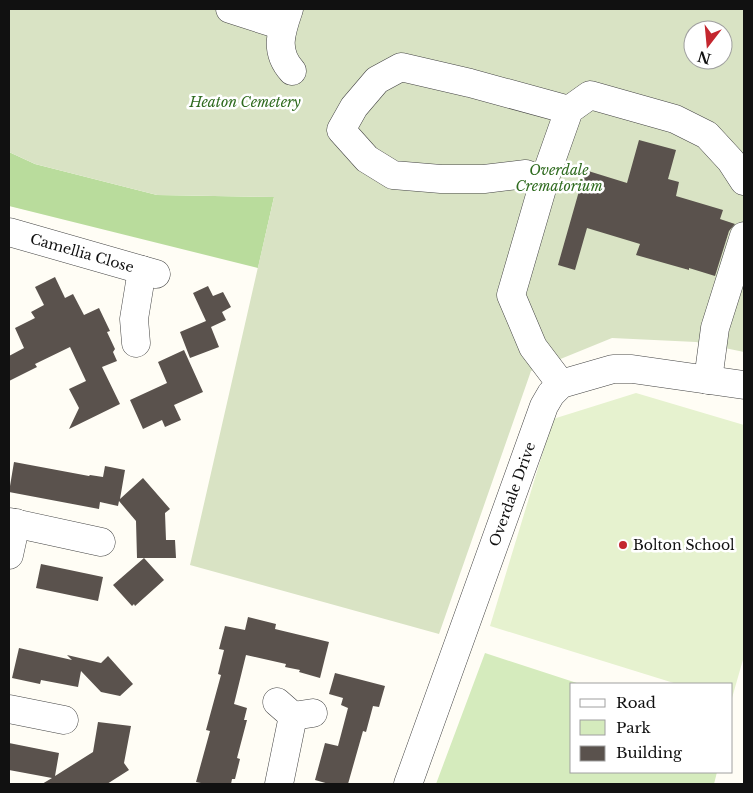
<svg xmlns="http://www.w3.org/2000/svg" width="753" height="793" font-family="'Libre Baskerville',serif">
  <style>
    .green { fill: #d5ebbd }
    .forest { fill: #b9dc9c }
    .cemetery { fill: #d9e3c4; fill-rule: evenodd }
    .pitch { fill: #e6f2cf }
    .building { fill: #5a524d }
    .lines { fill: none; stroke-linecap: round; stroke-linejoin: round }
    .minor-casing { stroke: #444; stroke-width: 29 }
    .minor { stroke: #fff; stroke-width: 28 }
    .poi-dot { fill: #c4262e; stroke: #fff; stroke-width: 2 }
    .labels { text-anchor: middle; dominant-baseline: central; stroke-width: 5; stroke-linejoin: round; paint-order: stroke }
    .park-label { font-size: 14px; font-style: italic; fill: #2f6b1f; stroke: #fff }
    .street-label { font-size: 14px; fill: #111; stroke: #fff }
    .poi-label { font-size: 14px; fill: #111; stroke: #fff; text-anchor: start }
  </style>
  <rect width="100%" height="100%" fill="#fffdf5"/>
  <path class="green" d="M485,653L580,684H572V772H717L714,784H436Z"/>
  <path class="forest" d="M9,152L35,164L157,195L274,197L258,268L9,206Z"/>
  <path class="cemetery" d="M9,9H744V352L696,342L612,338L531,371L439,634L190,565L274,197L157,195L35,164L9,152ZM693,30H723V60H693Z"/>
  <path class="pitch" d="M636,393L744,425V656L732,698V684H677L490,626L553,419Z"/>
  <g class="building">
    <path d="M639,140L676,150L668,179L679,182L676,196L723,210L720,219L735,224L729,231L715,276L689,268V270L636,255L640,244L587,228L575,270L558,265L585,170L627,183Z"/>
    <path d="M55,277L65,298L73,294L84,315L99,308L110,331L107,332L115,349L113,352L117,361L102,367L120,404L69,429L79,408L69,389L86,381L70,347L35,364L37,367L9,381V356L24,348L15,328L35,318L31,312L44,305L35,287Z"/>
    <path d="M208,286L213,296L223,292L231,307L222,312L226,320L211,327L219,347L190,358L180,332L206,321L193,293Z"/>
    <path d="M184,350L203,392L174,405L181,420L165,427L162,420L143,429L130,400L167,383L158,362Z"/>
    <path d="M14,462L89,476L90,475L103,477L105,466L125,470L120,499L143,478L170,509L165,513L166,540H175L176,558H144L164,580L135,606L134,604L132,606L113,585L144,558H137L136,521L119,501L118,506L100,502L99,509L9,492Z"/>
    <path d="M41,564L103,577L98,601L36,588Z"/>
    <path d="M248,617L276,624L275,629L329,642L320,678L299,672L300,670L285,667L286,664L246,655L234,704L247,708L244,720H247L237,758L240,759L235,779H232L231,784H206L196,782L210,731L206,730L221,675L218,674L224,650L219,649L225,626L245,630Z"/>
    <path d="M19,648L72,660L67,655L101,663L108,656L133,684L120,696L101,692L81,671L78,687L41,680L40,684L12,678Z"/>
    <path d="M335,673L385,686L379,707L373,706L366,732L363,731L348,784H329L315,780L325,743L338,746L348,708L341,705L343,698L329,694Z"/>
    <path d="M98,722L131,726L124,763L129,770L107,784H42L52,778L9,770V743L59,753L55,776L93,752Z"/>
  </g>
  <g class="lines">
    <defs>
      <g id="minor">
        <path d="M230,9L283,26"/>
        <path d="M289,9C281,32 274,51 292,71"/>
        <path d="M544,181L526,174L484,179H441L393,175L367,159L341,130L354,107L377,80L401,67L470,83L569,110"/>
        <path id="s1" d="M9,232L156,274"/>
        <path d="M136,343L134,319L142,270"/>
        <path d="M708,380L715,328L744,236"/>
        <path d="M561,384L533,347L511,295L546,175L569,110L590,95L675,119L707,135L731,161L744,181"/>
        <path d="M9,522L101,542"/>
        <path d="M9,555L16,523"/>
        <path d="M277,702L293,716L313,713"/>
        <path d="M9,709L64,720"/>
        <path d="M279,784L293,716"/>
        <path id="s2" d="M408,784L544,406L551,394L561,384L613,369H632L744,385"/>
      </g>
    </defs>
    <use href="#minor" class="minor-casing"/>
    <use href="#minor" class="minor"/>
  </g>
  <circle class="poi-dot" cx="623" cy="545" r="5"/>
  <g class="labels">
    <g class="park-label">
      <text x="245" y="102">Heaton Cemetery</text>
      <text x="559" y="170">Overdale<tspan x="559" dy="16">Crematorium</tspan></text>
    </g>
    <g class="street-label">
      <text stroke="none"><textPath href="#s1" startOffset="76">Camellia Close</textPath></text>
      <text stroke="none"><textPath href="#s2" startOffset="308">Overdale Drive</textPath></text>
    </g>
    <g class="poi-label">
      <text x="633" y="545">Bolton School</text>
    </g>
  </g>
  <rect width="753" height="793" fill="none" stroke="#111111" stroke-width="20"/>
  <rect x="570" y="683" width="162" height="90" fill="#ffffff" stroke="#a0a0a0"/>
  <rect x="580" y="699" width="25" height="8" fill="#ffffff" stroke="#a0a0a0"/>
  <text x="616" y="708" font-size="15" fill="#111111">Road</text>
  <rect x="580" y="720" width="25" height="15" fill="#d5ebbd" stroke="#a0a0a0"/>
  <text x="616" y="733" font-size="15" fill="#111111">Park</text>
  <rect x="580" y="746" width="25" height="15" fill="#5a524d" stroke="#a0a0a0"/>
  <text x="616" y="758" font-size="15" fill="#111111">Building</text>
  <g transform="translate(708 45) rotate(196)"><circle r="24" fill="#ffffff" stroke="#a0a0a0"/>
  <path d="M0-4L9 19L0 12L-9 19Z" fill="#c4262e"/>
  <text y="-8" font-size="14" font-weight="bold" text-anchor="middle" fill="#111111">N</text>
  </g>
</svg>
